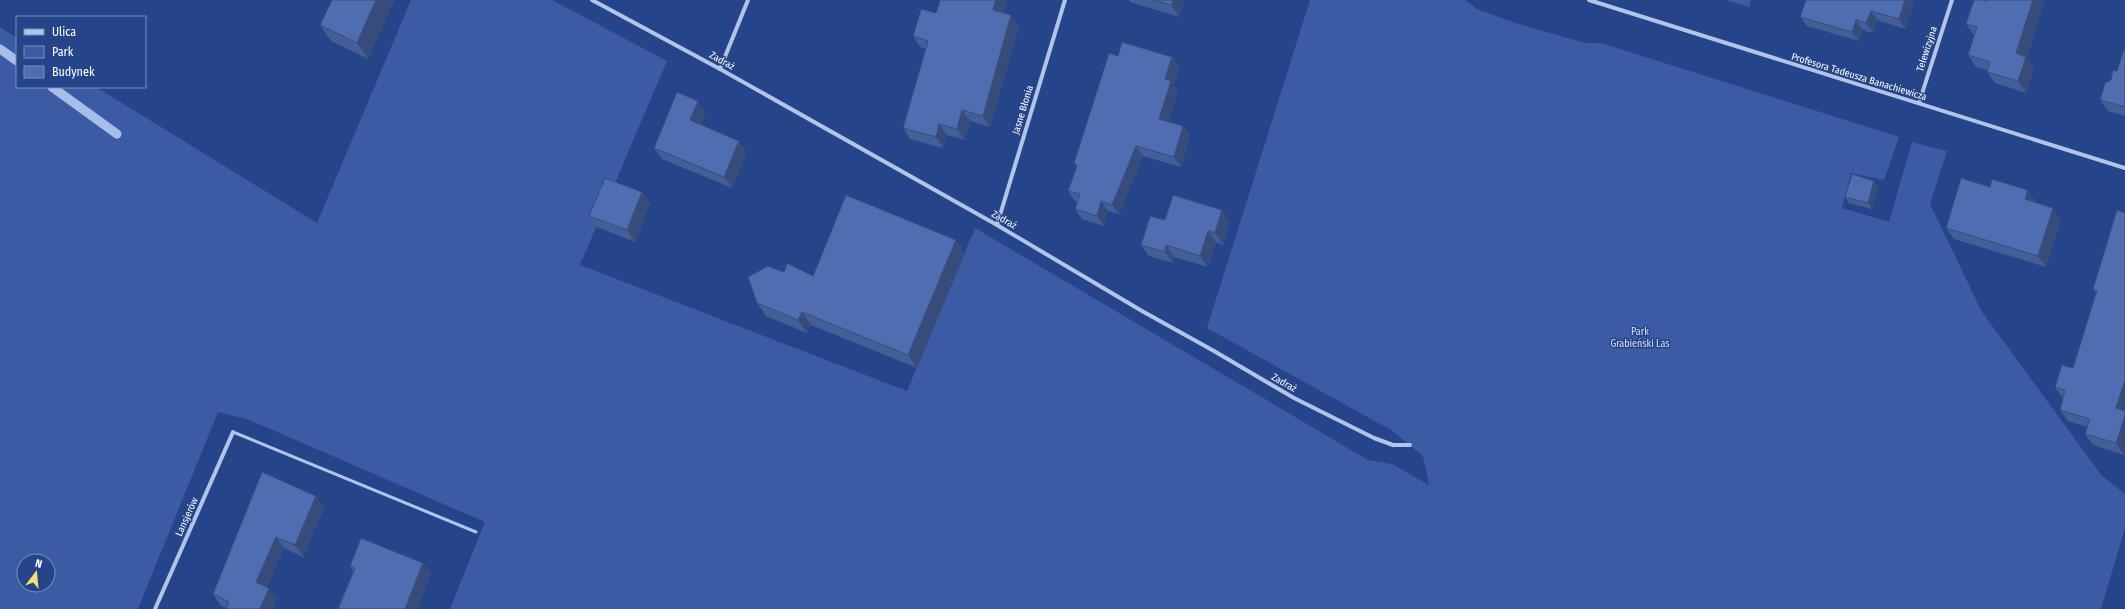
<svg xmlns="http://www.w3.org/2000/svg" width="2125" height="609" font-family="'Fira Sans Condensed',sans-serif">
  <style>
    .green { fill: #3b5ca5; fill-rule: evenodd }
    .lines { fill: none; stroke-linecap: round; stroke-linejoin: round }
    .stream { stroke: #a7bdea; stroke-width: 9 }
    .lane { stroke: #b3c4e9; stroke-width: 3 }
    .street { stroke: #b3c4e9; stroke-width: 4 }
    .wall { fill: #445e97 }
    .shaded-wall { fill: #374c7b }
    .building { fill: #4f6db0; stroke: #374c7b }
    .labels { text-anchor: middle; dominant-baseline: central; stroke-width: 3; stroke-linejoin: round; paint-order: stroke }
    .street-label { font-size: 10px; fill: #fff; stroke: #264489 }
    .park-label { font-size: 10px; fill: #d7e1f7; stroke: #264489 }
  </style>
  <rect width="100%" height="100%" fill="#264489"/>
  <g class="green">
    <path d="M411,0H552L667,61L580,265L907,391L975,228L1368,460L1392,464L1429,485L1423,456L1391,430L1207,328L1310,0H1465L1477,9L1515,23L1585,43H1601L1899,137L1884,180L1851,173L1842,208L1889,222L1912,142L1947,151L1930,204L1982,312L2102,476L2125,494V528L2101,609H450L485,522L247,419L218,412L138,609H0V27L17,38V87H96L317,223ZM24,561H48V585H24Z"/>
    <path d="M1725,0H1751L1749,7Z"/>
  </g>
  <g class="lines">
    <g class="stream">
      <path d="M0,49L17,61"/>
      <path d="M52,87L117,134"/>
    </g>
    <path class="lane" d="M233,432L476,532"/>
    <g class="street">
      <path d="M592,0L720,69L997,225L1142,311L1214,351L1294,398L1374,438L1393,445H1410"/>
      <path d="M1589,0L2125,168"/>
      <path d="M720,69L748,0"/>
      <path d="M1919,103L1952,0"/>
      <path d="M997,225L1065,0"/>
      <path d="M155,609L233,432"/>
    </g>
  </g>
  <g class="wall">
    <path d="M332,0L368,59L331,41L320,25Z"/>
    <path d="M940,0H1007L1003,13L1019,26L990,127L970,121L965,140L947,135L943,148L910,139L903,128L926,49L920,47L913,36L936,13Z"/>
    <path d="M1129,0H1184L1179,17L1130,2Z"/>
    <path d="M1915,0L1905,29L1877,20L1873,33L1862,30L1859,41L1807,26L1800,17Z"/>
    <path d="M1986,0H2045L2027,58L2034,68L2026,93L1995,83L1987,72L1988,70L1976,67L1968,55L1974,35L1966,24Z"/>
    <path d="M2125,46V116L2108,111L2100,100L2111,80L2117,71Z"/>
    <path d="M1118,56L1172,57L1179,67L1174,85L1178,91L1168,122L1183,126L1190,136L1181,167L1143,156L1119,214L1108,211L1104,226L1082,219L1075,209L1077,202L1075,201L1068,191L1077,167L1074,163Z"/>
    <path d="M706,112L701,124L747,152L732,188L662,159L654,148Z"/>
    <path d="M1879,187L1872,209L1849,203L1845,197Z"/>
    <path d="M1990,187L2036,201L2035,202L2061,220L2046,267L1954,239L1946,228Z"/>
    <path d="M642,192L650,203L635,242L597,227L589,216Z"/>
    <path d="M1222,210L1230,222L1223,245L1216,242L1208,267L1174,257L1173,263L1149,256L1141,245L1165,220Z"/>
    <path d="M2125,213V453L2124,455L2093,445L2085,434L2087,427L2068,421L2060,410L2063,398L2055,387L2073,368L2096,293L2093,289Z"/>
    <path d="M965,253L917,368L811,325L807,333L766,316L757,303L784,272L813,276Z"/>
    <path d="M262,472L324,508L303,557L284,548L267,587L277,599L226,608L221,606L213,594Z"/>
    <path d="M423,563L431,574L417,609H338L353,571L350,566Z"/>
  </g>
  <g class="shaded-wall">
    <path d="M376,0H395L368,59L357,43Z"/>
    <path d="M996,0H1007L1001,21L993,10Z"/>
    <path d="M1173,0H1184L1179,17L1171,5Z"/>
    <path d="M1905,0H1915L1905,29L1899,19Z"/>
    <path d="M2033,0H2045L2027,58L2034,68L2026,93L2018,81L2016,53Z"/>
    <path d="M1871,11L1877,20L1873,33L1866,23Z"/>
    <path d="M1011,15L1019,26L990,127L983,116Z"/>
    <path d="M1856,20L1862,30L1859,41L1852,32Z"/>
    <path d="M1172,57L1179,67L1174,85L1178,91L1166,129L1159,119L1165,79Z"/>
    <path d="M698,101L706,112L698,131L690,120Z"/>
    <path d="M962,110L970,121L965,140L957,129Z"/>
    <path d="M939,124L947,135L943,148L936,137Z"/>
    <path d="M1183,126L1190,136L1181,167L1174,157Z"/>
    <path d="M739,141L747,152L732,188L724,177Z"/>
    <path d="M1136,146L1143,156L1119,214L1112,205Z"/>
    <path d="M1874,181L1879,187L1872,209L1868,203Z"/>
    <path d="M2028,190L2036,201L2033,210L2025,199Z"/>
    <path d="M642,192L650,203L635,242L627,230Z"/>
    <path d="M1101,201L1108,211L1104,226L1097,216Z"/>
    <path d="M2053,208L2061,220L2046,267L2038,256Z"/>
    <path d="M1222,210L1230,222L1223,245L1215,233Z"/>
    <path d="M1208,231L1216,242L1208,267L1200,256Z"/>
    <path d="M956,240L965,253L917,368L908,355Z"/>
    <path d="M1166,245L1174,257L1173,263L1165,252Z"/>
    <path d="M802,312L811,325L807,333L798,320Z"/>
    <path d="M2125,380V453L2124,455L2116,443V408Z"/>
    <path d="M316,496L324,508L303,557L295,545Z"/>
    <path d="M276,537L284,548L264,594L256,582Z"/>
    <path d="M423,563L431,574L417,609H405Z"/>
    <path d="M269,588L277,599L273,609H260Z"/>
  </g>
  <g class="building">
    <path d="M332,0H376L357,43L320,25Z"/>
    <path d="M940,0H996L993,10L1011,15L983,116L962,110L957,129L939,124L936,137L903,128L928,41L913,36L921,9L936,13Z"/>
    <path d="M1154,0H1173L1171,5Z"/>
    <path d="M1806,0H1905L1899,19L1871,11L1866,23L1856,20L1852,32L1800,17Z"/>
    <path d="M1974,0H1983L1985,1L1986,0H2033L2016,53L2026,57L2018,81L1987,72L1990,62L1968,55L1977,27L1966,24Z"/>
    <path d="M1122,42L1172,57L1165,79L1171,81L1159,119L1183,126L1174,157L1136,146L1112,205L1101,201L1097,216L1075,209L1080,194L1068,191L1077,166L1074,163L1109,53L1118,56Z"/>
    <path d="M2125,46V107L2100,100L2105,83L2111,80L2113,70L2117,71Z"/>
    <path d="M677,92L698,101L690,120L739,141L724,177L654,148Z"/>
    <path d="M1852,174L1874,181L1868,203L1845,197Z"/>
    <path d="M605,178L642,192L627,230L589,216Z"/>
    <path d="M1961,178L1990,187L1992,179L2028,190L2025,199L2053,208L2038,256L1946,228Z"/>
    <path d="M846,195L956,240L908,355L802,312L798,320L757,303L748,277L768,266L784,272L787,263L813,276Z"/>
    <path d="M1173,195L1222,210L1215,233L1208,231L1200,256L1166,245L1165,252L1141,245L1150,216L1165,220Z"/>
    <path d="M2117,210L2125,213V380L2116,408L2125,411V416L2116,443L2085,434L2090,419L2060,410L2065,390L2055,387L2062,365L2073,368L2097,290L2093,289Z"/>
    <path d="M262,472L316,496L295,545L276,537L256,582L269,588L260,609H226L229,602L213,594Z"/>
    <path d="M361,538L423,563L405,609H338L355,568L350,566Z"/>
  </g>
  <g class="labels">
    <g class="street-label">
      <text transform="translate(1927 49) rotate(-72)">Telewizyjna</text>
      <text transform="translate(722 61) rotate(29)">Zadraż</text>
      <text transform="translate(1859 77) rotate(17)">Profesora Tadeusza Banachiewicza</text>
      <text transform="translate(1023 110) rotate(-73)">Jasne Błonia</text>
      <text transform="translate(1004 220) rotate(30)">Zadraż</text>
      <text transform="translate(1284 383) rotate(30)">Zadraż</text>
      <text transform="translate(187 517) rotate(-66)">Lansjerów</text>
    </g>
    <g class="park-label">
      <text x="1640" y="332">Park<tspan x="1640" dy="12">Grabieński Las</tspan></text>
    </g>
  </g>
  <rect x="16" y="16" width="130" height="72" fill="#264489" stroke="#7d8fb8"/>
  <rect x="24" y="29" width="20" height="6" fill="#b3c4e9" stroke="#7d8fb8"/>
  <text x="52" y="36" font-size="12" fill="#ffffff">Ulica</text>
  <rect x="24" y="46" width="20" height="12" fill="#3b5ca5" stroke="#7d8fb8"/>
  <text x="52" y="56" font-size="12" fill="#ffffff">Park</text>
  <rect x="24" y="66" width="20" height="12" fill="#4f6db0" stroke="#7d8fb8"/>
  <text x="52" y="76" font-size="12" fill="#ffffff">Budynek</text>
  <g transform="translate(36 573) rotate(16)"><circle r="19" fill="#264489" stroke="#7d8fb8"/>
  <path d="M0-3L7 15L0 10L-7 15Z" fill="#f2e078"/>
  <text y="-6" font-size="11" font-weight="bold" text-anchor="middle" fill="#ffffff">N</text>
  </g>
</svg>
